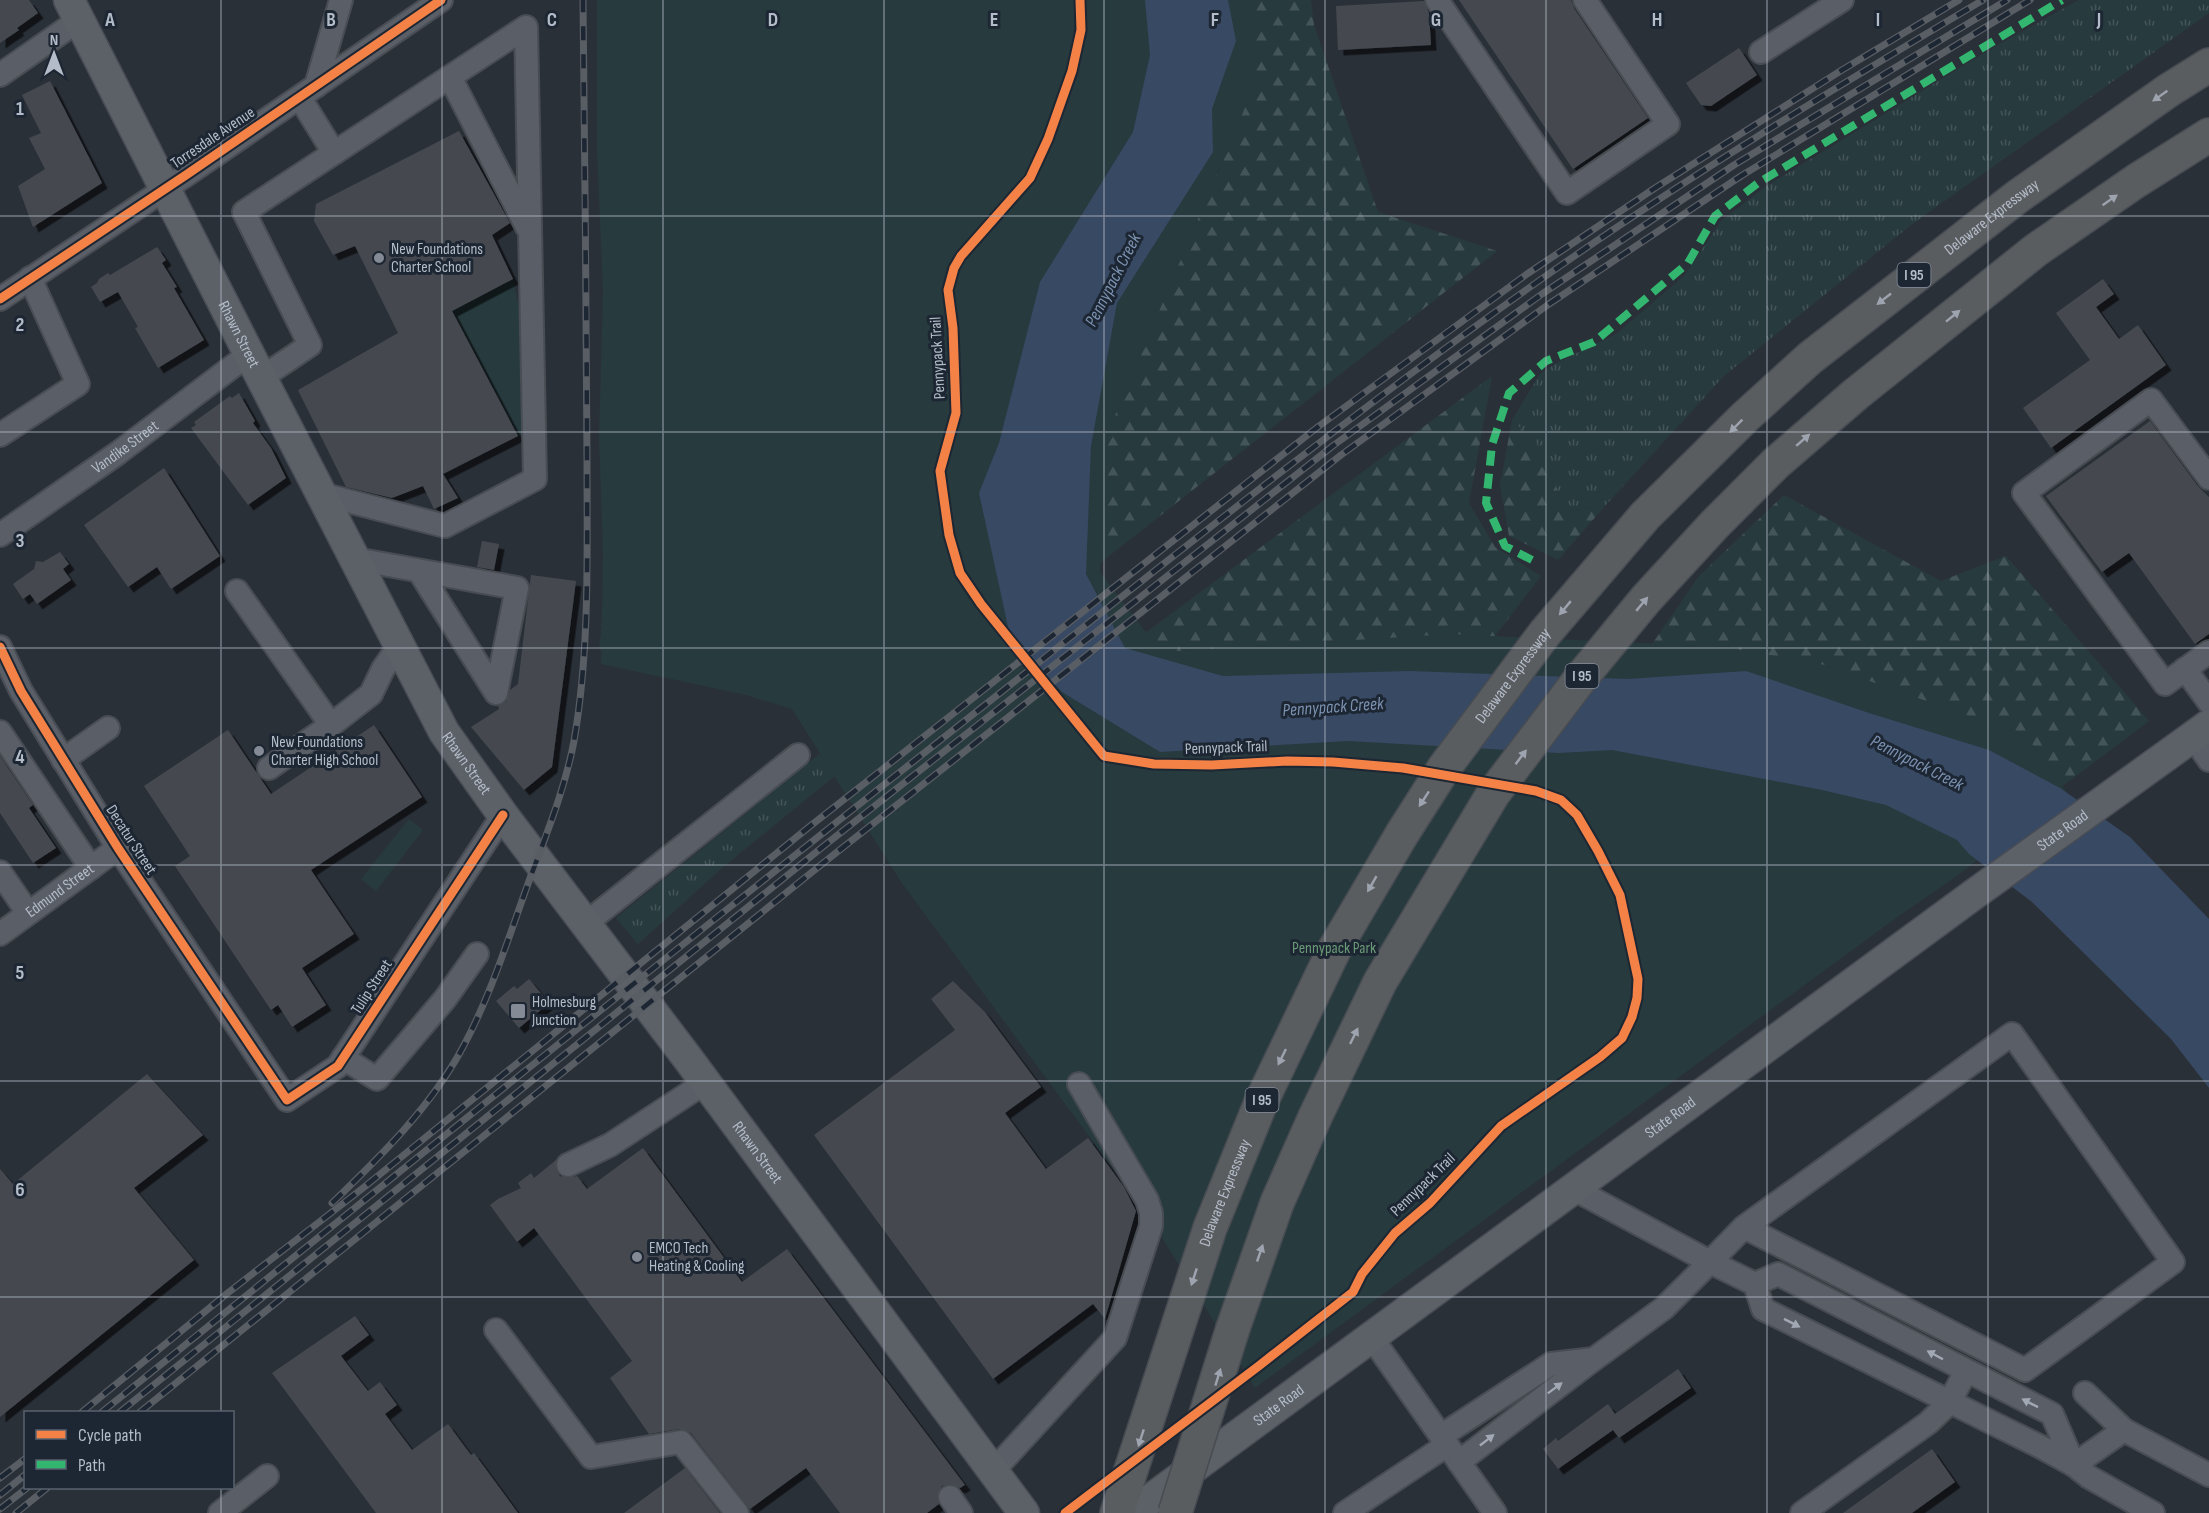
<svg xmlns="http://www.w3.org/2000/svg" width="2209" height="1513" font-family="'Sofia Sans Condensed',sans-serif">
  <style>
    .grass { fill: url(#grass-tufts) }
    .forest { fill: url(#forest-firs) }
    .green { fill: #273a3e }
    .water { fill: #384963 }
    .building { fill: #444950; filter: url(#shadow) }
    .lines { fill: none; stroke-linecap: round; stroke-linejoin: round }
    .minor-casing { stroke: #484c53; stroke-width: 26 }
    .major-casing { stroke: #484c55; stroke-width: 33 }
    .highway-casing { stroke: #474c53; stroke-width: 36 }
    .minor { stroke: #5a5e66; stroke-width: 22 }
    .major { stroke: #5c6168; stroke-width: 30 }
    .highway { stroke: #5a5d60; stroke-width: 33 }
    .rail-casing { stroke: #595d64; stroke-width: 7 }
    .rail { stroke: #1d2633; stroke-width: 4.5; stroke-dasharray: 14; stroke-linecap: butt }
    .highway-bridge-casing { stroke: #474c53; stroke-width: 36; stroke-linecap: butt }
    .highway-bridge { stroke: #5a5d60; stroke-width: 33 }
    .quiet { stroke: #33b770; stroke-width: 8; stroke-dasharray: 15 8; stroke-linecap: butt }
    .cycleway-casing { stroke: #1d2633; stroke-width: 13 }
    .cycleway { stroke: #f48246; stroke-width: 9 }
    .oneway { fill: #9ea4af }
    .oneway2 { fill: #a2a9b5 }
    .grid { fill: none; stroke: #b4bcc9; stroke-width: 1.5; stroke-opacity: 0.55 }
    .poi-dot { fill: #848b96; stroke: #1d2633; stroke-width: 2 }
    .labels { text-anchor: middle; dominant-baseline: central; stroke-width: 6; stroke-linejoin: round; paint-order: stroke }
    .shield { fill: #1d2633; stroke: #878f9c; stroke-width: 1.5 }
    .shield-label { font-size: 15px; font-weight: bold; fill: #b4bcc9 }
    .street-label { font-size: 16px; fill: #b4bcc9; stroke: #1d2633 }
    .poi-label { font-size: 16px; fill: #b4bcc9; stroke: #1d2633; text-anchor: start }
    .park-label { font-size: 16px; fill: #6b9a76; stroke: #1d2633 }
    .water-label { font-size: 18px; font-style: italic; fill: #7c92b1; stroke: #1d2633 }
    .grid-label { font-size: 20px; text-anchor: middle; font-weight: bold; fill: #b4bcc9; stroke: #1d2633; stroke-width: 6; stroke-linejoin: round; paint-order: stroke }
  </style>
  <defs>
    <pattern id="grass-tufts" width="24" height="20" patternUnits="userSpaceOnUse" patternTransform="scale(1.5)"><rect width="24" height="20" fill="#273a3e"/><path d="M3 7l-1-3M5 7V3M7 7l1-3M15 17l-1-3M17 17v-4M19 17l1-3" fill="none" stroke="#445559"/></pattern>
    <pattern id="forest-firs" width="22" height="20" patternUnits="userSpaceOnUse" patternTransform="scale(1.5)"><rect width="22" height="20" fill="#273a3e"/><path d="M5 1l3.5 6h-7zM16 11l3.5 6h-7z" fill="#445559"/></pattern>
    <filter id="shadow"><feDropShadow dx="5.5" dy="5.5" stdDeviation="0" flood-color="#0009"/></filter>
  </defs>
  <rect width="100%" height="100%" fill="#2a3038"/>
  <g class="grass">
    <path d="M2079,0H2209V13L1911,225L1724,376L1605,506L1566,511L1540,447L1512,420L1540,374L1558,362L1616,334L1685,275L1721,221L1765,187L1994,47Z"/>
    <path d="M607,576L763,606L820,674L869,748L723,867L638,944L616,918L827,748L786,690L599,649Z"/>
  </g>
  <g class="forest">
    <path d="M1228,0H1311L1314,25L1378,212L1497,251L1086,574L1091,446Z"/>
    <path d="M1492,376L1469,503L1495,547L1541,576L1471,667L1223,676L1125,648Z"/>
    <path d="M1512,420L1540,447L1566,511L1605,506L1558,560L1509,536L1500,485Z"/>
    <path d="M1784,495L1941,581L2006,556L2149,721L2060,788L1628,679L1699,576Z"/>
  </g>
  <g class="green">
    <path d="M597,0H1250L1255,84L1108,432L1100,572L1161,652L1451,634L1724,647L1821,664L2026,736L2068,794L2042,814L2012,833L1961,873L1892,921L1255,1388L1151,1220L901,882L792,709L746,695L601,664L603,553L599,437L603,291L597,150Z"/>
    <path d="M513,279L536,389V428L518,436L452,311Z"/>
    <path d="M409,819L423,830L376,891L361,879Z"/>
  </g>
  <path class="water" d="M1145,0H1228L1236,41L1212,109L1213,152L1117,303L1091,446L1086,574L1125,648L1223,676L1410,671L1628,679L1746,671L1869,713L1989,750L2060,788L2130,837L2209,919V1088L2171,1039L2032,902L1969,854L1957,840L1886,805L1822,790L1612,750L1559,753L1348,741L1160,752L1062,692L1010,636L979,493L999,443L1040,282L1133,132L1150,55Z"/>
  <g class="building">
    <path d="M0,0H29L38,13L17,28L19,30L0,43Z"/>
    <path d="M1459,0H1571L1574,8L1648,118L1573,169Z"/>
    <path d="M1424,1L1429,13L1431,45L1338,50L1336,6Z"/>
    <path d="M1739,48L1757,75L1711,106L1701,105L1686,83Z"/>
    <path d="M50,81L102,183L33,227L18,186L45,169L29,138L41,133L22,95Z"/>
    <path d="M459,131L510,223L492,235L513,279L452,311L518,436L443,474L458,498L434,509L423,486L392,498L346,487L298,390L398,333L355,246L333,255L314,221L316,204Z"/>
    <path d="M157,247L166,260L162,263L177,287L174,288L204,340L158,368L135,328L138,327L118,292L100,302L91,287L97,283L99,279L108,273L110,275Z"/>
    <path d="M2103,279L2114,294L2096,307L2119,339L2138,325L2166,365L2051,448L2023,408L2090,360L2056,313Z"/>
    <path d="M239,393L255,421L253,423L271,448L286,478L248,505L191,428L196,425L194,422L230,396L232,398Z"/>
    <path d="M2150,421L2198,486L2209,497V634L2195,644L2129,553L2102,572L2046,496Z"/>
    <path d="M164,468L220,556L171,589L157,567L128,587L84,525Z"/>
    <path d="M482,541L499,544L494,570L477,567Z"/>
    <path d="M60,552L69,564L63,569L71,580L37,604L30,594L23,599L13,584L34,569L36,561L43,562Z"/>
    <path d="M531,575L576,581L552,767L524,790L471,727L499,709L498,706L506,702L510,690L518,684Z"/>
    <path d="M374,725L422,797L311,870L354,934L302,968L326,1005L292,1027L278,1005L271,1010L175,866L190,856L144,786L228,730L271,794Z"/>
    <path d="M0,756L33,805L29,808L56,848L33,863L0,813Z"/>
    <path d="M529,979L549,1003L519,1028L496,1001L514,986L517,989Z"/>
    <path d="M953,981L985,1012L1041,1087L1005,1113L1046,1169L1088,1138L1124,1187L1136,1211L1105,1319L1093,1304L993,1379L814,1135L955,1030L931,999Z"/>
    <path d="M147,1074L203,1135L134,1188L194,1260L0,1417V1169L13,1184Z"/>
    <path d="M643,1148L742,1282L787,1249L965,1485L960,1488L950,1484L942,1486L937,1497L939,1504L927,1513H840L806,1468L750,1509L691,1433L686,1430L679,1429L649,1434L610,1378L632,1361L534,1228L517,1242L490,1205L498,1199L521,1188L518,1183L531,1173L534,1178L556,1160V1170L560,1176L568,1178L577,1176L587,1189Z"/>
    <path d="M355,1316L369,1335L341,1356L368,1391L380,1382L397,1405L385,1414L412,1450L448,1424L471,1455L474,1453L518,1513H376L272,1373Z"/>
    <path d="M1678,1369L1691,1388L1619,1438L1613,1430L1558,1469L1543,1449L1556,1438L1558,1441L1608,1404L1615,1414Z"/>
    <path d="M1932,1449L1955,1482L1912,1513H1843Z"/>
    <path d="M685,1468L720,1513H624Z"/>
  </g>
  <g class="lines">
    <defs>
      <g id="minor">
        <path d="M1437,0L1567,193L1668,124L1585,0"/>
        <path d="M1761,52L1842,0"/>
        <path d="M0,75L79,20"/>
        <path d="M450,77L527,227"/>
        <path d="M316,86L341,0"/>
        <path d="M300,98L334,153"/>
        <path d="M0,299L186,175L441,0"/>
        <path d="M261,378L310,345L244,212L526,27L535,479L445,526L321,494"/>
        <path d="M0,435L78,384L30,278"/>
        <path d="M2209,478L2151,400L2024,493L2165,684L2209,652"/>
        <path id="s1" d="M0,535L118,453L249,354"/>
        <path d="M355,559L517,588L496,693L419,571"/>
        <path d="M237,591L331,725L269,768"/>
        <path d="M0,647L21,691L118,848L287,1100L338,1066L503,815"/>
        <path d="M2185,669L2209,702"/>
        <path d="M331,725L371,694L383,669L399,646"/>
        <path d="M0,732L91,868"/>
        <path d="M2193,737L2209,760"/>
        <path d="M63,760L108,728"/>
        <path d="M0,872L28,913"/>
        <path d="M585,924L798,755"/>
        <path id="s2" d="M0,934L118,848"/>
        <path d="M343,1058L377,1079L445,999L477,954"/>
        <path d="M568,1165L610,1145L706,1082"/>
        <path d="M1744,1227L2025,1370L2173,1262L2012,1034L1744,1227L1710,1262L1755,1284L1763,1309L2045,1449L2074,1465L2089,1477L2153,1513"/>
        <path d="M1755,1284L1778,1274L2052,1414L2074,1465"/>
        <path d="M496,1330L591,1457L681,1442L737,1513"/>
        <path d="M1372,1338L1495,1513"/>
        <path d="M2085,1393L2124,1430"/>
        <path d="M1441,1436L1551,1364L1594,1359L1664,1308L1710,1262L1574,1189"/>
        <path d="M1459,1462L1594,1359"/>
        <path d="M2074,1465L2124,1430L2209,1475"/>
        <path d="M993,1471L1115,1338L1151,1226V1213L1147,1200L1079,1084"/>
        <path d="M950,1497L961,1513"/>
        <path d="M220,1513L267,1476"/>
        <path d="M1345,1513L1447,1445"/>
        <path d="M1802,1513L1928,1423L1949,1403L1966,1371"/>
      </g>
      <g id="major">
        <path id="s3" d="M69,0L249,354L444,732L503,815L689,1060L1024,1513"/>
        <path id="s4" d="M1132,1513L1973,895L2209,725"/>
      </g>
      <g id="highway">
        <path d="M1233,1328L1277,1203L1315,1117L1380,982L1493,794L1580,679L1646,599L1715,524L1776,463L1856,394L2036,250L2136,181L2209,135"/>
        <path id="s5" d="M1117,1513L1210,1228L1262,1100L1334,950L1402,834L1444,768L1545,633L1645,516L1745,417L1810,358L2017,197L2169,90L2209,65"/>
      </g>
    </defs>
    <use href="#minor" class="minor-casing"/>
    <use href="#major" class="major-casing"/>
    <use href="#highway" class="highway-casing"/>
    <use href="#minor" class="minor"/>
    <use href="#major" class="major"/>
    <use href="#highway" class="highway"/>
    <defs>
      <g id="rail">
        <path d="M332,1203C381,1156 431,1107 463,1047C491,995 509,936 529,881C546,835 565,789 574,741C590,649 587,553 587,460C587,307 584,153 583,0"/>
        <path d="M82,1412L229,1292L363,1188L809,827L1319,426L1527,274L1655,188L1842,70L1959,0"/>
        <path d="M102,1412C378,1189 654,966 933,746C1131,590 1327,431 1533,285C1678,182 1830,91 1983,0"/>
        <path d="M120,1412L825,845L1334,445L1542,294L1734,165L2007,0"/>
        <path d="M140,1412L832,856L1341,455L1549,304L1741,176L2030,0"/>
        <path d="M0,1478L26,1458"/>
        <path d="M0,1495L26,1474"/>
        <path d="M0,1509L27,1488"/>
        <path d="M16,1513L47,1488"/>
      </g>
    </defs>
    <use href="#rail" class="rail-casing"/>
    <use href="#rail" class="rail"/>
    <defs>
      <path id="highway-bridge" d="M1175,1513L1233,1328"/>
    </defs>
    <use href="#highway-bridge" class="highway-bridge-casing"/>
    <use href="#highway-bridge" class="highway-bridge"/>
    <path class="quiet" d="M1532,560L1505,546L1486,503L1492,445L1509,393L1546,361L1594,342L1688,263L1715,216L1758,183L2062,0"/>
    <defs>
      <g id="cycleway">
        <path d="M0,299L186,175L441,0"/>
        <path d="M0,647L21,691L118,848L287,1100L338,1066L503,815"/>
        <path d="M1065,1513L1260,1365L1353,1292L1362,1274L1395,1233L1430,1203L1501,1126L1600,1057L1622,1038L1632,1017L1637,998L1638,979L1620,895L1598,851L1577,815L1561,800L1536,791L1403,768L1333,762L1287,761L1212,765L1154,764L1104,756L981,604L960,573L949,535L940,471L956,413L953,328L948,290L954,268L961,256L1030,178L1048,139L1072,71L1081,30L1080,0"/>
      </g>
    </defs>
    <use href="#cycleway" class="cycleway-casing"/>
    <use href="#cycleway" class="cycleway"/>
  </g>
  <defs><path id="oneway-solid" d="M-6-.8H1V-3.2L6.5 0L1 3.2V.8H-6Z" transform="scale(1.5)"/></defs>
  <g class="oneway">
    <use href="#oneway-solid" transform="translate(2160 96) rotate(145)"/>
    <use href="#oneway-solid" transform="translate(2110 200) rotate(-35)"/>
    <use href="#oneway-solid" transform="translate(1884 299) rotate(142)"/>
    <use href="#oneway-solid" transform="translate(1953 316) rotate(-39)"/>
    <use href="#oneway-solid" transform="translate(1736 426) rotate(135)"/>
    <use href="#oneway-solid" transform="translate(1803 440) rotate(-41)"/>
    <use href="#oneway-solid" transform="translate(1642 604) rotate(-50)"/>
    <use href="#oneway-solid" transform="translate(1565 608) rotate(130)"/>
    <use href="#oneway-solid" transform="translate(1521 757) rotate(-53)"/>
    <use href="#oneway-solid" transform="translate(1424 799) rotate(123)"/>
    <use href="#oneway-solid" transform="translate(1372 884) rotate(120)"/>
    <use href="#oneway-solid" transform="translate(1354 1036) rotate(-64)"/>
    <use href="#oneway-solid" transform="translate(1282 1057) rotate(116)"/>
    <use href="#oneway-solid" transform="translate(1260 1253) rotate(-71)"/>
    <use href="#oneway-solid" transform="translate(1194 1277) rotate(108)"/>
    <use href="#oneway-solid" transform="translate(1218 1377) rotate(-73)"/>
    <use href="#oneway-solid" transform="translate(1141 1438) rotate(108)"/>
  </g>
  <g class="oneway2">
    <use href="#oneway-solid" transform="translate(1792 1323) rotate(27)"/>
    <use href="#oneway-solid" transform="translate(1935 1355) rotate(-152)"/>
    <use href="#oneway-solid" transform="translate(1555 1388) rotate(-37)"/>
    <use href="#oneway-solid" transform="translate(2030 1403) rotate(-153)"/>
    <use href="#oneway-solid" transform="translate(1487 1440) rotate(-38)"/>
  </g>
  <path class="grid" d="M221,0V1412M442,0V1513M663,0V1513M884,0V1513M1104,0V1513M1325,0V1513M1546,0V1513M1767,0V1513M1988,0V1513M0,216H2209M0,432H2209M0,648H2209M0,865H2209M0,1081H2209M0,1297H2209M221,1488V1513"/>
  <g class="poi-dot">
    <circle cx="379" cy="258" r="6"/>
    <circle cx="259" cy="751" r="6"/>
    <rect x="510" y="1003" width="16" height="16" rx="3"/>
    <circle cx="637" cy="1257" r="6"/>
  </g>
  <g class="labels">
    <g class="shield">
      <rect x="1897.5" y="263" width="33" height="24" rx="4.5"/>
      <rect x="1565.5" y="664" width="33" height="24" rx="4.5"/>
      <rect x="1245.5" y="1088" width="33" height="24" rx="4.5"/>
    </g>
    <g class="shield-label">
      <text x="1914" y="275">I 95</text>
      <text x="1582" y="676">I 95</text>
      <text x="1262" y="1100">I 95</text>
    </g>
    <g class="street-label">
      <text transform="translate(213 138) rotate(-34)">Torresdale Avenue</text>
      <text stroke="none"><textPath href="#s5" startOffset="1598">Delaware Expressway</textPath></text>
      <text stroke="none"><textPath href="#s3" startOffset="375">Rhawn Street</textPath></text>
      <text transform="translate(938 358) rotate(-93)">Pennypack Trail</text>
      <text stroke="none"><textPath href="#s1" startOffset="153">Vandike Street</textPath></text>
      <text stroke="none"><textPath href="#s5" startOffset="932">Delaware Expressway</textPath></text>
      <text transform="translate(1226 748) rotate(-2)">Pennypack Trail</text>
      <text stroke="none"><textPath href="#s3" startOffset="861">Rhawn Street</textPath></text>
      <text stroke="none"><textPath href="#s4" startOffset="1154">State Road</textPath></text>
      <text transform="translate(131 840) rotate(57)">Decatur Street</text>
      <text stroke="none"><textPath href="#s2" startOffset="74">Edmund Street</textPath></text>
      <text transform="translate(372 987) rotate(-57)">Tulip Street</text>
      <text stroke="none"><textPath href="#s4" startOffset="668">State Road</textPath></text>
      <text stroke="none"><textPath href="#s3" startOffset="1347">Rhawn Street</textPath></text>
      <text transform="translate(1423 1185) rotate(-44)">Pennypack Trail</text>
      <text stroke="none"><textPath href="#s5" startOffset="338">Delaware Expressway</textPath></text>
      <text stroke="none"><textPath href="#s4" startOffset="182">State Road</textPath></text>
    </g>
    <g class="poi-label">
      <text x="391" y="249">New Foundations<tspan x="391" dy="18">Charter School</tspan></text>
      <text x="271" y="742">New Foundations<tspan x="271" dy="18">Charter High School</tspan></text>
      <text x="532" y="1002">Holmesburg<tspan x="532" dy="18">Junction</tspan></text>
      <text x="649" y="1248">EMCO Tech<tspan x="649" dy="18">Heating &amp; Cooling</tspan></text>
    </g>
    <g class="park-label">
      <text x="1334" y="948">Pennypack Park</text>
    </g>
    <g class="water-label">
      <text transform="translate(1113 280) rotate(-63)">Pennypack Creek</text>
      <text transform="translate(1333 707) rotate(-4)">Pennypack Creek</text>
      <text transform="translate(1917 763) rotate(27)">Pennypack Creek</text>
    </g>
  </g>
  <g class="grid-label">
    <text x="110" y="26">A</text>
    <text x="331" y="26">B</text>
    <text x="552" y="26">C</text>
    <text x="773" y="26">D</text>
    <text x="994" y="26">E</text>
    <text x="1215" y="26">F</text>
    <text x="1436" y="26">G</text>
    <text x="1657" y="26">H</text>
    <text x="1878" y="26">I</text>
    <text x="2099" y="26">J</text>
    <text x="20" y="115">1</text>
    <text x="20" y="331">2</text>
    <text x="20" y="547">3</text>
    <text x="20" y="763">4</text>
    <text x="20" y="979">5</text>
    <text x="20" y="1196">6</text>
  </g>
  <rect x="24" y="1411" width="210" height="78" fill="#1d2633" stroke="#59626f" stroke-width="1.5"/>
  <rect x="36" y="1430" width="30" height="9" fill="#f48246" stroke="#59626f" stroke-width="1.5"/>
  <text x="78" y="1441" font-size="18" fill="#b4bcc9">Cycle path</text>
  <rect x="36" y="1460" width="30" height="9" fill="#33b770" stroke="#59626f" stroke-width="1.5"/>
  <text x="78" y="1471" font-size="18" fill="#b4bcc9">Path</text>
  <g transform="translate(54 54)" stroke="#1d2633" stroke-width="4.5" paint-order="stroke">
  <path d="M0-4.5L10 22L0 15L-10 22Z" fill="#b4bcc9"/>
  <text y="-9" font-size="16" font-weight="bold" text-anchor="middle" fill="#b4bcc9">N</text>
  </g>
</svg>
